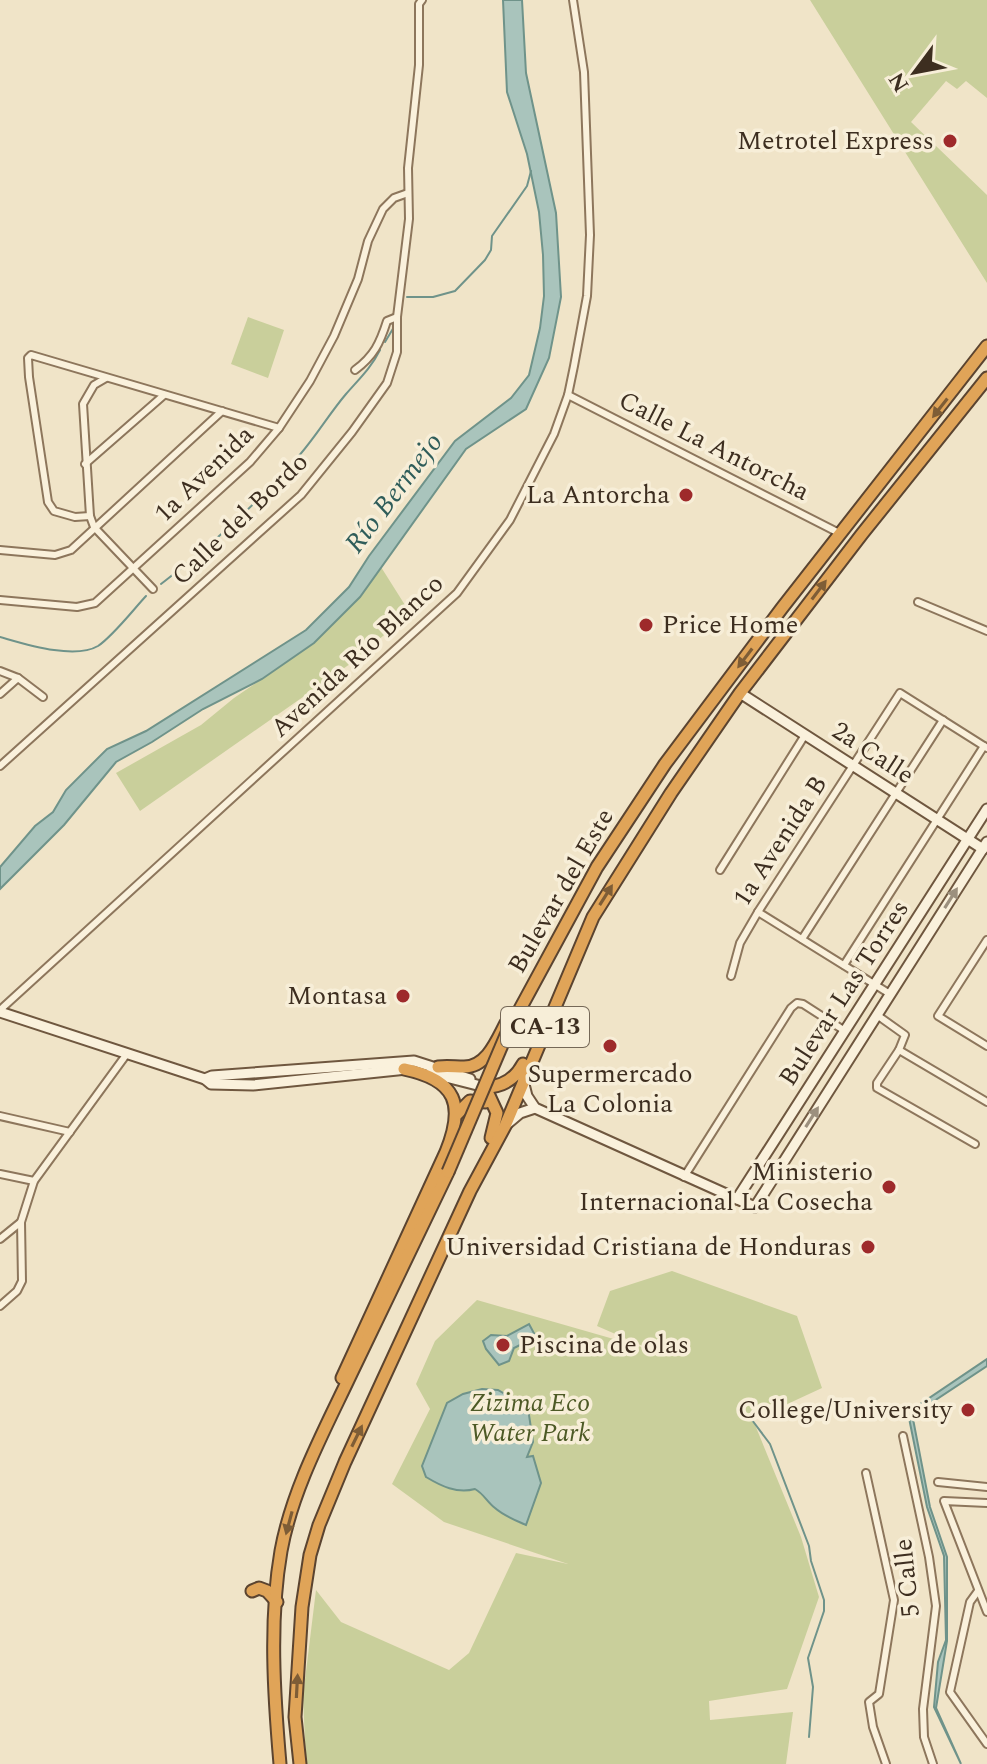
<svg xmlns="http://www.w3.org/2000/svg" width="987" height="1764" font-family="Spectral,serif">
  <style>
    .green { fill: #c9cf9b }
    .water { fill: #a9c4bc; stroke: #6f938a; stroke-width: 2 }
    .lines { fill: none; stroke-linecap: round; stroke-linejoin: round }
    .stream { stroke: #6f938a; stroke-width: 2 }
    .street-casing { stroke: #8d765c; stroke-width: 10 }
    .secondary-casing { stroke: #6f573f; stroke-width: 13 }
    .highway-casing { stroke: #5b4430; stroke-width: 15 }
    .street { stroke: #faf1dc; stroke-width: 6 }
    .secondary { stroke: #faf1dc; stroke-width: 9 }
    .highway { stroke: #e0a458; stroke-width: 11 }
    .highway-bridge-casing { stroke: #5b4430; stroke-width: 15; stroke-linecap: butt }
    .highway-bridge { stroke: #e0a458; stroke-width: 11 }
    .oneway { fill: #7e5d36 }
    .oneway2 { fill: #9c907e }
    .poi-dot { fill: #9e2a2b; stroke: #f7eed8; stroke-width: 3 }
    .labels { text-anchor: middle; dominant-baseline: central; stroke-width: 7; stroke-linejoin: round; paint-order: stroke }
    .shield { fill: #f7eed8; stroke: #756857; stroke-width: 2 }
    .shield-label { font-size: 24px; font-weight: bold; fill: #3d2e20 }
    .poi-label { font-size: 26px; fill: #3d2e20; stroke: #f7eed8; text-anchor: end }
    .street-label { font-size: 26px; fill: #3d2e20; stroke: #f7eed8 }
    .park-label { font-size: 26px; font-style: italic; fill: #4d5a26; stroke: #f7eed8 }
    .water-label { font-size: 28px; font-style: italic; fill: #2f5d5a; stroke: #f7eed8 }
  </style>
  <rect width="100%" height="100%" fill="#f0e4c8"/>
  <g class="green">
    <path d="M810,0H987V98L966,81L957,89L946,81L911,122L987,195V283Z"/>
    <path d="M248,317L284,330L268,378L231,364Z"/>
    <path d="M381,567L410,613L350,664L140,811L116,773L201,725L234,698L314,643L359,597Z"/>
    <path d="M672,1271L797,1316L822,1388L753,1420L801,1537L819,1597L787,1689L709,1701L710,1720L793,1712L786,1764H306L303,1696L316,1590L341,1622L449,1670L469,1653L516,1553L568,1564L444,1522L392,1484L430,1409L416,1384L435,1341L477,1300L652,1350L597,1326L610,1291Z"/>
  </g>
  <g class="water">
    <path d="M503,0H522L526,73L556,213L561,297L549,358L526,409L466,449L360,597L314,643L262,679L203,709L152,742L116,762L64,825L0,889V867L35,826L53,812L66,790L107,749L146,731L306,630L349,587L369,556L455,441L511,398L529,375L540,328L544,296L543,255L539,212L527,154L507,92Z"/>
    <path d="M529,1324L536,1337L514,1348L509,1361L499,1365L486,1349L483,1341L491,1335L507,1336Z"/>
    <path d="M987,1359V1366L916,1413L913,1419L930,1507L947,1557V1641L936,1708L961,1764L934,1707L938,1662L946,1640L944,1556L927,1507L909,1418L913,1409Z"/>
    <path d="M482,1389L498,1390L528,1408L533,1442L527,1457L533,1456L541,1483L526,1525C515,1520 504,1516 495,1508C487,1502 484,1494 475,1489C457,1494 441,1486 426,1477L422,1466L447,1403L463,1394Z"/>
  </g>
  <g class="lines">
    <g class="stream">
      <path d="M407,297H433L455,291L485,260L491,250L492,236L527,186L531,171"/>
      <path d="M385,342L394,327"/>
      <path d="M161,584C210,547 256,504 297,458C315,438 329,414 346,394C359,379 371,368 380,350"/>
      <path d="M0,637C25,644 74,660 98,646C113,636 133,610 146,596"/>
      <path d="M752,1420L770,1444L809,1546L811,1561L824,1600V1611L808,1658L813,1687L809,1737"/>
    </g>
    <defs>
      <g id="street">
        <path d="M355,370C374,356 380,343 387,321L397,317"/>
        <path d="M106,378L94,385L83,404L90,516L94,527L153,589"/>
        <path d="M568,395L841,534"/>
        <path d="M85,464L164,395"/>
        <path d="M90,516L75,517L54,511L48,502L29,377L28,358L31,355L279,428"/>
        <path d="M0,550L55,555L71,550L222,411"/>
        <path d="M0,600L77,607L95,603L250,462L279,428L310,381L334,336L358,279L368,241L383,209L394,198L408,193"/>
        <path d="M918,602L987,631"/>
        <path d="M0,671L18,678L43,697"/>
        <path d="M0,694L18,678"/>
        <path d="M0,766L301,495L352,432L387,383L397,352V317L409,219L408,168L419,65V4L422,0"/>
        <path d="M720,870L805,735"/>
        <path d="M758,912L890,994"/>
        <path d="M802,939L943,720"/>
        <path d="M987,940L938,1016L987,1046"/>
        <path d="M844,965L984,746"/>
        <path d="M731,976L740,943L758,912L900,693L987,748"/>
        <path d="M0,1010L457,593L510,520L554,434L568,395L574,366L587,296L590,235L584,72L573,0"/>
        <path d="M877,1015L905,1035L899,1050L877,1083V1088L975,1144"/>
        <path d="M899,1050L987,1102"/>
        <path d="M0,1116L70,1132"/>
        <path d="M0,1174L34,1181"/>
        <path d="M684,1177L791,1008L797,1003L803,1004L845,1031"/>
        <path d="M0,1239L21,1222"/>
        <path d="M0,1306L17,1291L22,1281L21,1222L34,1181L126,1055"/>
        <path d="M903,1436L929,1557L936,1606L923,1709L924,1737L933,1764"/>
        <path d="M866,1473L894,1600L879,1694L869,1702L873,1727L886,1764"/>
        <path d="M938,1482L987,1487"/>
        <path d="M987,1503L944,1501L987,1612"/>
        <path d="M978,1591L970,1602L950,1692L987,1744"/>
      </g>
      <g id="secondary">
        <path d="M740,693L983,849"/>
        <path d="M0,1012L205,1079L211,1084L253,1085L407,1069"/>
        <path d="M430,1073L485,1087"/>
        <path d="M205,1079L212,1076L414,1061L470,1079"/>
        <path d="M523,1080L527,1096L535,1108L755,1207L987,842"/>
        <path d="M507,1124L520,1113L535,1108"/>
        <path d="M737,1199L987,809"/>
      </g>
      <g id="highway">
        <path d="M507,1033L597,867L665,764L782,608L987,346"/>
        <path d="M438,1067C447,1066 455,1067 464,1067C487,1067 497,1040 506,1023"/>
        <path d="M485,1087C502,1087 515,1079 523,1064"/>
        <path d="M485,1087L497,1113L491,1138"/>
        <path d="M457,1114L470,1101L486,1102"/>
        <path d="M342,1378L446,1152C465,1105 457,1080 404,1069"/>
        <path d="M252,1591L259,1588L267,1591L277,1602"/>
        <path d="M280,1764C274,1695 269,1620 281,1551C292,1490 324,1431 350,1376C383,1308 415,1240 448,1172"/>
        <path d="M300,1764L295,1717L302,1607L310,1555L319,1525L345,1462L470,1191L505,1126L593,917L671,793L740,693L862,534L987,378"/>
      </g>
    </defs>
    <use href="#street" class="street-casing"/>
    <use href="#secondary" class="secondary-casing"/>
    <use href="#highway" class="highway-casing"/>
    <use href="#street" class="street"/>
    <use href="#secondary" class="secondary"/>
    <use href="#highway" class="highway"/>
    <defs>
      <path id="highway-bridge" d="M448,1172L507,1033"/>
    </defs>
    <use href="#highway-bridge" class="highway-bridge-casing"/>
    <use href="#highway-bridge" class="highway-bridge"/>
  </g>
  <defs><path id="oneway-solid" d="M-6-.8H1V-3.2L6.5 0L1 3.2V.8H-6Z" transform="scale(2)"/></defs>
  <g class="oneway">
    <use href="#oneway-solid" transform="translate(940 408) rotate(128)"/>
    <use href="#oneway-solid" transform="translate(819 590) rotate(-53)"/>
    <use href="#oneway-solid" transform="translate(745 658) rotate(127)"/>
    <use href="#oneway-solid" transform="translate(606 895) rotate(-58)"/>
    <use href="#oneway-solid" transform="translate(357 1436) rotate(-64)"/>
    <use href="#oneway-solid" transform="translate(289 1523) rotate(105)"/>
    <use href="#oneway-solid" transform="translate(297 1686) rotate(-87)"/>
  </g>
  <g class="oneway2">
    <use href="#oneway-solid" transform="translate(951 898) rotate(-58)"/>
    <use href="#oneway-solid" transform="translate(812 1117) rotate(-58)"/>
  </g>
  <g class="poi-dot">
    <circle cx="950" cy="141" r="8"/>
    <circle cx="686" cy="495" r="8"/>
    <circle cx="646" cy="625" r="8"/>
    <circle cx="403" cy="996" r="8"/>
    <circle cx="610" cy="1046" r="8"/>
    <circle cx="889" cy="1187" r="8"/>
    <circle cx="868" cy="1247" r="8"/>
    <circle cx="503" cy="1345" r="8"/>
    <circle cx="968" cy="1410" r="8"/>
  </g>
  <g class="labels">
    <rect class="shield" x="501" y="1007" width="88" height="40" rx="6"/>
    <g class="shield-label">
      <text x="545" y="1027">CA-13</text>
    </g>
    <g class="poi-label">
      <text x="934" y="141">Metrotel Express</text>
      <text x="670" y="495">La Antorcha</text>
      <text x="662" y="625" text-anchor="start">Price Home</text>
      <text x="387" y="996">Montasa</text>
      <text x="610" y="1074" text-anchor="middle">Supermercado<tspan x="610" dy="30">La Colonia</tspan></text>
      <text x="873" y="1172">Ministerio<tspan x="873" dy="30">Internacional La Cosecha</tspan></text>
      <text x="852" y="1247">Universidad Cristiana de Honduras</text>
      <text x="519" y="1345" text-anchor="start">Piscina de olas</text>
      <text x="952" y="1410">College/University</text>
    </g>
    <g class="street-label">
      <text transform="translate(714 446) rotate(27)">Calle La Antorcha</text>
      <text transform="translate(204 474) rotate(-44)">1a Avenida</text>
      <text transform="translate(240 519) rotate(-44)">Calle del Bordo</text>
      <text transform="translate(357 656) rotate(-43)">Avenida Río Blanco</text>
      <text transform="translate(873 753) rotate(33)">2a Calle</text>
      <text transform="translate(780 841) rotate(-57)">1a Avenida B</text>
      <text transform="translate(561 891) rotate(-60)">Bulevar del Este</text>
      <text transform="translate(844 993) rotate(-57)">Bulevar Las Torres</text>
      <text transform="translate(907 1578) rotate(-96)">5 Calle</text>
    </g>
    <g class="park-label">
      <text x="530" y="1403">Zizima Eco<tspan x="530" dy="30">Water Park</tspan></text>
    </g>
    <g class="water-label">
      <text transform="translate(394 493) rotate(-53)">Río Bermejo</text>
    </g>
  </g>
  <g transform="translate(915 72) rotate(238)" stroke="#f7eed8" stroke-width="6" paint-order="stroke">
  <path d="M0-6L14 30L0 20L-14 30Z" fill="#3d2e20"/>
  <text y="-12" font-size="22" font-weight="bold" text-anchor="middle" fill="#3d2e20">N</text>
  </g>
</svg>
